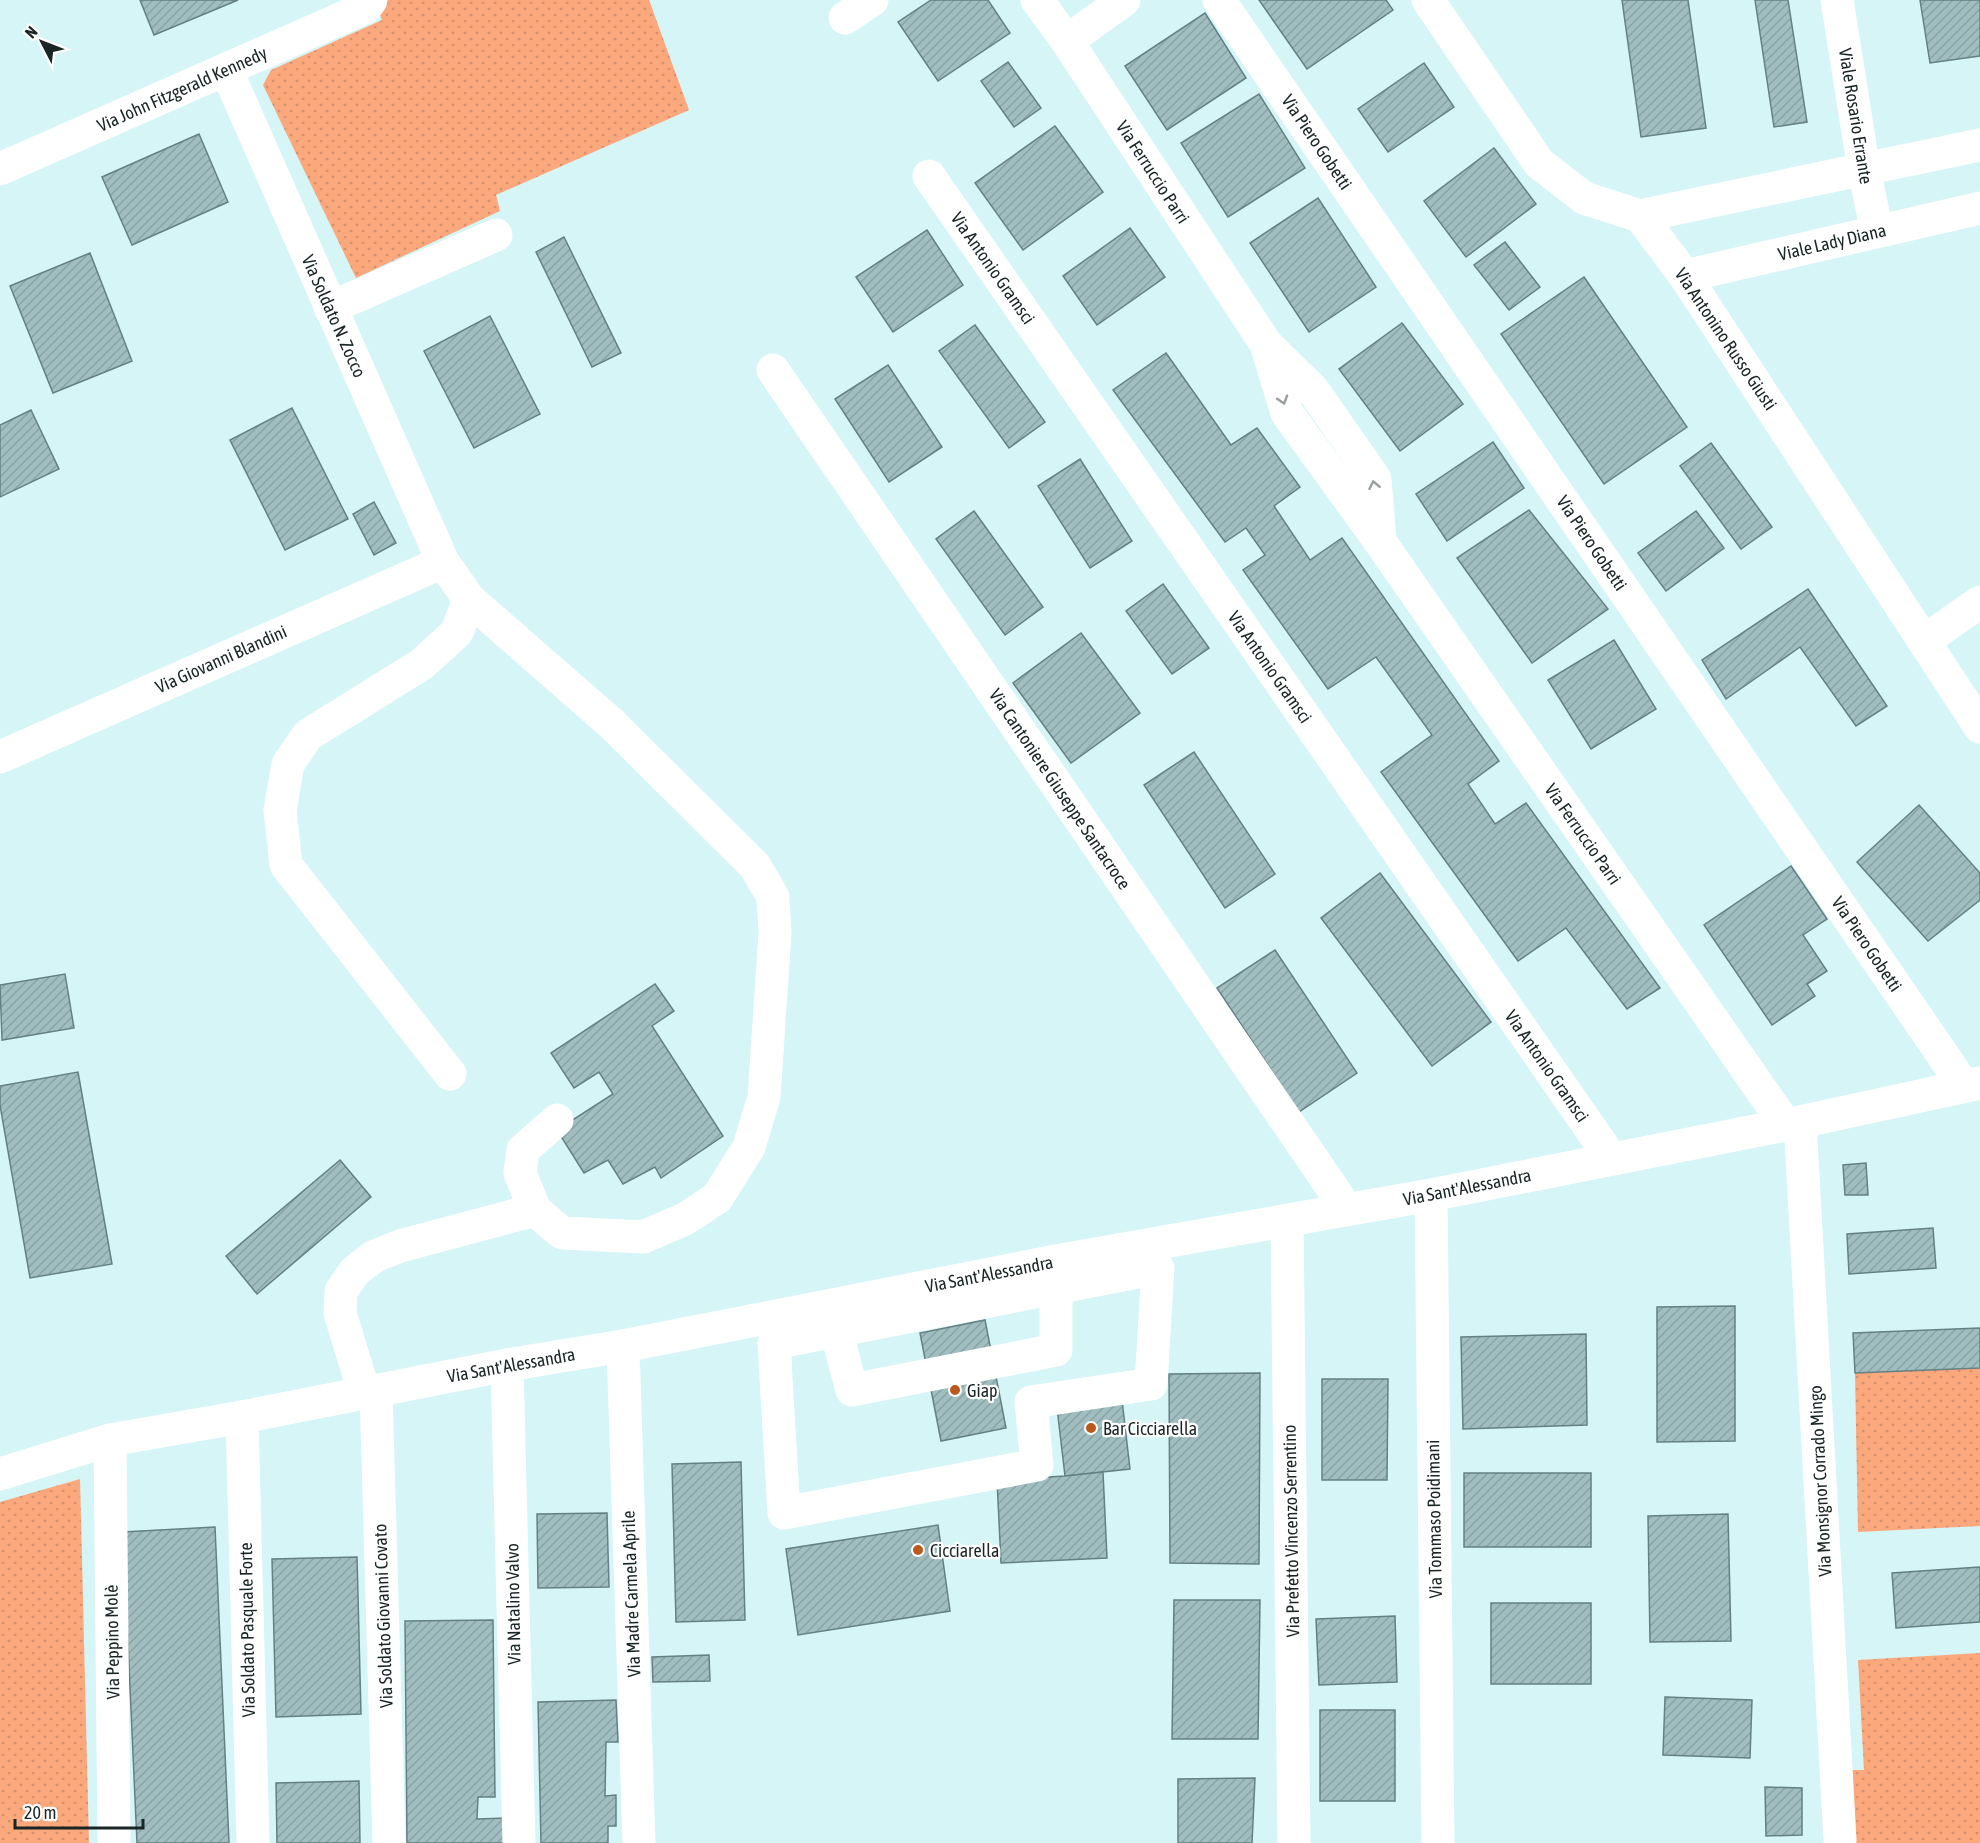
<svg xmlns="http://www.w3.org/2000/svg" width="1980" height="1843" font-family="'Asap Condensed',sans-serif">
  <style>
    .grass { fill: url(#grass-dots) }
    .building { fill: url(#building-hatch); stroke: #648082; stroke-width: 1.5 }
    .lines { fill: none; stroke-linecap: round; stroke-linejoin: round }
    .minor { stroke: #fff; stroke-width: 33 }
    .oneway { stroke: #989d9d }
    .poi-dot { fill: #bb591c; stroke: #fff; stroke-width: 2 }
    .labels { text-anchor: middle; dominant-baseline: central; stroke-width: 4.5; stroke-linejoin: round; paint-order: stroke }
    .street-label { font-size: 18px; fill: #1a2526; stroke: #fff }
    .poi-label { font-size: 18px; fill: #1a2526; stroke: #fff; text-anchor: start }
  </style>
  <defs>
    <pattern id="grass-dots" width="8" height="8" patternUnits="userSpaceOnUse" patternTransform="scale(1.5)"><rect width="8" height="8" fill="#fba87d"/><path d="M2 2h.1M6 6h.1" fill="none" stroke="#d7906c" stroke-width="1.8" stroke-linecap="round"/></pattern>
    <pattern id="building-hatch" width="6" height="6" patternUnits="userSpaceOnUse" patternTransform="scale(1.5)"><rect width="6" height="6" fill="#a0bec0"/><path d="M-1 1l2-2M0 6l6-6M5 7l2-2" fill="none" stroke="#89a3a5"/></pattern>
  </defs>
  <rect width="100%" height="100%" fill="#d6f5f7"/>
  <g class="grass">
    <path d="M384,0H649L689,110L496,195L500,211L356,278L263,85L271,70L382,20L377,7Z"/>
    <path d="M1980,1368V1526L1858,1532L1855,1373Z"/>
    <path d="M80,1479L89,1843H0V1502Z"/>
    <path d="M1980,1653V1843H1855L1851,1770H1864L1858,1660Z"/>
  </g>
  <g class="building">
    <path d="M140,0H238L154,35Z"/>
    <path d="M931,0H988L1010,33L938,81L898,22Z"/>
    <path d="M1259,0H1386L1393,10L1307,69Z"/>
    <path d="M1622,0H1688L1706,128L1641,137Z"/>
    <path d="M1755,0H1788L1807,122L1774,127Z"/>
    <path d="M1920,0H1980V56L1930,63Z"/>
    <path d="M1205,13L1246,78L1167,130L1125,66Z"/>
    <path d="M1008,62L1041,108L1014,127L981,81Z"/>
    <path d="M1424,63L1454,107L1388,152L1358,109Z"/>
    <path d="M1259,94L1305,168L1228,217L1181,143Z"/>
    <path d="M1055,126L1103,192L1023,250L975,183Z"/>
    <path d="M199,134L228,202L132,245L102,177Z"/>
    <path d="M1494,148L1536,204L1466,257L1424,201Z"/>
    <path d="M1318,198L1376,287L1309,332L1250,243Z"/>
    <path d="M1130,228L1165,277L1097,325L1063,276Z"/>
    <path d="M927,230L963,285L893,332L856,277Z"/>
    <path d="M564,237L621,353L592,367L536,252Z"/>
    <path d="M1505,242L1540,287L1509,310L1474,265Z"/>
    <path d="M90,253L132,361L53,393L10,286Z"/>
    <path d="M1584,277L1687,427L1604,484L1501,334Z"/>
    <path d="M490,316L540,414L474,448L424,351Z"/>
    <path d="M1402,323L1463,404L1400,451L1339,369Z"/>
    <path d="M975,325L1045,422L1009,448L939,351Z"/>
    <path d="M1166,353L1231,445L1257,428L1300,487L1274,506L1310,560L1342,538L1499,761L1468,784L1495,824L1526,803L1660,988L1627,1009L1566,928L1518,961L1381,772L1432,735L1376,657L1328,689L1243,570L1265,555L1246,528L1225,542L1113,390Z"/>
    <path d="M888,365L942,447L889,482L835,399Z"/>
    <path d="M292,408L348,519L285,550L230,440Z"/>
    <path d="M31,410L59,469L0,497V425Z"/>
    <path d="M1493,442L1524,488L1447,541L1416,494Z"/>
    <path d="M1711,443L1772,527L1741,549L1680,466Z"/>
    <path d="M1080,459L1132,541L1090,568L1038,486Z"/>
    <path d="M374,502L396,543L374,555L353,514Z"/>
    <path d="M1529,510L1608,609L1532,663L1457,558Z"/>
    <path d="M974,511L1043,607L1005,635L936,539Z"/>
    <path d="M1696,511L1724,548L1666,591L1638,553Z"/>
    <path d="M1163,584L1209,648L1172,674L1126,611Z"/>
    <path d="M1808,589L1887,706L1856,726L1800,647L1726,699L1702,660Z"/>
    <path d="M1081,633L1140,713L1071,763L1013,683Z"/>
    <path d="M1614,640L1656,709L1591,749L1548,680Z"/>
    <path d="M1194,752L1275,874L1225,908L1144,785Z"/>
    <path d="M1919,805L1980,873V900L1928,941L1857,862Z"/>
    <path d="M1791,866L1827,919L1803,935L1827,971L1807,984L1815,996L1772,1025L1704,925Z"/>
    <path d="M1380,873L1491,1022L1432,1066L1321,918Z"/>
    <path d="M1275,950L1357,1073L1299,1112L1217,988Z"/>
    <path d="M65,974L74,1028L2,1040L0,985Z"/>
    <path d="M655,984L674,1011L652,1026L723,1136L661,1178L655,1167L623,1184L608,1160L584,1173L557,1130L613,1094L599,1072L574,1088L551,1053Z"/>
    <path d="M78,1072L112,1264L30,1278L0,1105V1086Z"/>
    <path d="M340,1160L371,1197L257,1294L226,1256Z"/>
    <path d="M1866,1163L1868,1195H1845L1843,1165Z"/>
    <path d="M1933,1228L1936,1268L1849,1274L1847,1234Z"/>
    <path d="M1735,1306V1441L1657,1442V1307Z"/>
    <path d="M985,1320L1006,1428L941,1441L920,1333Z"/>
    <path d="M1980,1328V1368L1855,1373L1853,1333Z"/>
    <path d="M1586,1334L1587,1425L1463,1429L1461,1337Z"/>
    <path d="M1260,1373L1259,1564L1170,1563L1169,1374Z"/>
    <path d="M1322,1379H1388L1387,1480H1322Z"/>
    <path d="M1122,1400L1130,1469L1065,1476L1057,1408Z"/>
    <path d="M741,1462L745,1620L676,1622L672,1464Z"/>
    <path d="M1103,1472L1107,1558L1001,1563L997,1480L1065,1476Z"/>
    <rect x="1464" y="1473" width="127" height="74"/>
    <path d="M607,1513L609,1587L538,1588L537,1514Z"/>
    <path d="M1728,1514L1731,1641L1650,1642L1648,1516Z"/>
    <path d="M938,1525L950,1611L798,1635L786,1549Z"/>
    <path d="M215,1527L229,1843H137L123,1532Z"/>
    <path d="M357,1557L361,1714L276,1717L272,1559Z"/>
    <path d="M1980,1567V1622L1896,1628L1892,1573Z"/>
    <path d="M1174,1600H1260L1258,1739H1172Z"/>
    <rect x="1491" y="1603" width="100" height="81"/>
    <path d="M1395,1616L1397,1682L1319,1685L1316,1619Z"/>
    <path d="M493,1620L495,1797H478L477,1819L505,1818L504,1843H407L405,1621Z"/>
    <path d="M709,1655L710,1681L653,1682L652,1657Z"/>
    <path d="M1665,1697L1752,1700L1750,1758L1663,1755Z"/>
    <path d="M616,1700L618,1742H606L605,1796L616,1795V1826H608V1843H541L538,1702Z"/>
    <rect x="1320" y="1710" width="75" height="91"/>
    <path d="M1255,1778L1252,1843H1178V1779Z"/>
    <path d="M359,1781L360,1843H277L276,1783Z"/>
    <path d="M1765,1787L1802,1788V1835L1766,1836Z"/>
  </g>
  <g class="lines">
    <g class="minor">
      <path d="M1037,0L1067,41L1266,344L1313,390L1375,479L1380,541"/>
      <path d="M1219,0L1964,1086"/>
      <path d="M1428,0L1539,163L1584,198L1640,216L1685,276L1980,727"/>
      <path d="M1837,0L1864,170L1877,231"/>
      <path d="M845,18L872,0"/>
      <path d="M1067,41L1124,0"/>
      <path d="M226,69L443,562L469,599L612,724L755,866L773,897L775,933L764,1097L749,1147L717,1198L685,1219L643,1237L562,1233L535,1210L520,1173L523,1150L557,1120"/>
      <path d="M0,169L365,8L371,0"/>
      <path d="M929,176L1611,1158"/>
      <path d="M1640,216L1980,145"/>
      <path d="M1685,276L1980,208"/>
      <path d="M330,308L496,235"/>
      <path d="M1266,344L1287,413L1381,543L1785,1124"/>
      <path d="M773,370L1346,1208"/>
      <path d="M1924,641L1980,602"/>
      <path d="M0,757L443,562"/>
      <path d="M450,1074L286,865L280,810L288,764L308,735L422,664L457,632L469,599"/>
      <path d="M1800,1122L1840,1840"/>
      <path d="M1431,1195L1438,1843"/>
      <path d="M1287,1220L1294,1843"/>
      <path d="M1158,1268L1151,1384L1031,1402L1037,1465L784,1513L774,1343Z"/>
      <path d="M831,1312L852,1390L1056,1350V1267"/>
      <path d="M623,1346L639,1843"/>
      <path d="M507,1365L519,1843"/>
      <path d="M376,1390L389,1843"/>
      <path d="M364,1392L340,1313L341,1291L355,1271L375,1256L400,1246L535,1210"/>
      <path d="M242,1417L253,1843"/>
      <path d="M110,1440L114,1843"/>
      <path d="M0,1474L110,1440L242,1417L507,1365L623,1346L1056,1261L1431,1195L1800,1122L1980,1083"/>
    </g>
  </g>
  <defs><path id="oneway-chevron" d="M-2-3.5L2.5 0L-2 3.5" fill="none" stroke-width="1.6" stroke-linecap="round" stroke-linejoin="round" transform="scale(1.5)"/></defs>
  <g class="oneway">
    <use href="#oneway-chevron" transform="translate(1283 400) rotate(73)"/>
    <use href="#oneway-chevron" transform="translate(1374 485) rotate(-101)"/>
  </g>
  <g class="poi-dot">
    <circle cx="955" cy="1390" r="6"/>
    <circle cx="1091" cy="1428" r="6"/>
    <circle cx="918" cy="1550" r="6"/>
  </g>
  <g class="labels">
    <g class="street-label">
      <text transform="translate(182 89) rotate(-24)">Via John Fitzgerald Kennedy</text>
      <text transform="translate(1856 116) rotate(81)">Viale Rosario Errante</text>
      <text transform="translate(1317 142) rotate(56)">Via Piero Gobetti</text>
      <text transform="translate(1153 172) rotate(57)">Via Ferruccio Parri</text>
      <text transform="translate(1832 242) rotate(-13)">Viale Lady Diana</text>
      <text transform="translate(993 268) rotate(55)">Via Antonio Gramsci</text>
      <text transform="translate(334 316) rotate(66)">Via Soldato N. Zocco</text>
      <text transform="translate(1726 339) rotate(56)">Via Antonino Russo Giusti</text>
      <text transform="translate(1592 543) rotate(56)">Via Piero Gobetti</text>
      <text transform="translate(221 659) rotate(-24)">Via Giovanni Blandini</text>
      <text transform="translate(1270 667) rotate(55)">Via Antonio Gramsci</text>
      <text transform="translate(1060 789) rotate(56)">Via Cantoniere Giuseppe Santacroce</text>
      <text transform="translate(1583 834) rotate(55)">Via Ferruccio Parri</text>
      <text transform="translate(1867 944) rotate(56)">Via Piero Gobetti</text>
      <text transform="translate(1547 1066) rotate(55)">Via Antonio Gramsci</text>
      <text transform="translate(1467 1187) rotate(-11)">Via Sant'Alessandra</text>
      <text transform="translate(989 1274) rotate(-11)">Via Sant'Alessandra</text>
      <text transform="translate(511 1365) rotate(-10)">Via Sant'Alessandra</text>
      <text transform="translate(1820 1481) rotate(-93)">Via Monsignor Corrado Mingo</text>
      <text transform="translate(1434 1519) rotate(-91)">Via Tommaso Poidimani</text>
      <text transform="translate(1291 1531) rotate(-91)">Via Prefetto Vincenzo Serrentino</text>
      <text transform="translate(631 1594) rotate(-92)">Via Madre Carmela Aprile</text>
      <text transform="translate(513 1604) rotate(-91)">Via Natalino Valvo</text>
      <text transform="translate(383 1616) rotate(-92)">Via Soldato Giovanni Covato</text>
      <text transform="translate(247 1630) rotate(-91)">Via Soldato Pasquale Forte</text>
      <text transform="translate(112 1642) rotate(-91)">Via Peppino Molè</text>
    </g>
    <g class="poi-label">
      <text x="967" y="1390">Giap</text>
      <text x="1103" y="1428">Bar Cicciarella</text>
      <text x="930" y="1550">Cicciarella</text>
    </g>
  </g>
  <g transform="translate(42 42) rotate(312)" stroke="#ffffff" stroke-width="4.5" paint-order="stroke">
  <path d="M0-4.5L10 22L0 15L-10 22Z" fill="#1a2526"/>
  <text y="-9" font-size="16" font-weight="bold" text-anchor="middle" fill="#1a2526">N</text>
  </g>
  <path d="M15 1819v9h128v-9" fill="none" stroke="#1a2526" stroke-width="3"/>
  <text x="24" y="1819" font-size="18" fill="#1a2526" stroke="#ffffff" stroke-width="4.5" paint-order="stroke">20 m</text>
</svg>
